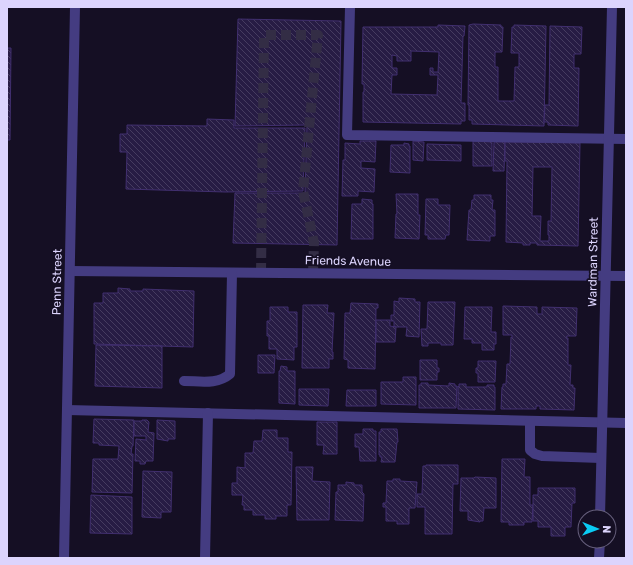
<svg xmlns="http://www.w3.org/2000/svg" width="633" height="565" font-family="Rubik,sans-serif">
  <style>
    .building { fill: url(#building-back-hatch); stroke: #412f6f; fill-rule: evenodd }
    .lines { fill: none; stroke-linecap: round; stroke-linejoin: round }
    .minor-tunnel { stroke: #332d45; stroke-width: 10; stroke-dasharray: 10 5; stroke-linecap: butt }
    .minor { stroke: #443c81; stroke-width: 10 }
    .labels { text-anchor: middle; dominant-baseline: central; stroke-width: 3.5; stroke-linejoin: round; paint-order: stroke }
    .street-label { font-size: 12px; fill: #dcd4fd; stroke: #150f24 }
  </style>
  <defs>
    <pattern id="building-back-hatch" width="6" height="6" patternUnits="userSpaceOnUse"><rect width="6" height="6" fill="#271c44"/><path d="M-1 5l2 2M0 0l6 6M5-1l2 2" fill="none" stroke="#463c60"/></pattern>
  </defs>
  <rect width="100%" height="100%" fill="#150f24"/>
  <g class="building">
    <path d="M238,19L341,21L337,245L233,243L235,193H305L307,125L235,126Z"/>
    <path d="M473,24L501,25V27H503L502,52H495V67H498V101H514L515,67H519V53H511L512,27H514V25L546,26L544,126L472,124V120H469V105H468L469,25Z"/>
    <path d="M438,25L465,26L464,36H463L461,103H465V121H461V124L363,122V92H364V84H362L363,27H438ZM411,51L439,52L438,72H433V68H430V75H438L437,95L391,94L392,75H397V68H392V55L397,56V61H411Z"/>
    <path d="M550,26L582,27L581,54H574V68H579L578,126L548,125V122H544L545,105H549Z"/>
    <path d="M7,48H11L10,140H7Z"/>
    <path d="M207,119L234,120V128H305L303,191L225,192L126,189L127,152H120V134H127V125L207,126Z"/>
    <path d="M360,141H376L375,162L361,161V168L375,169L374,192L358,191V196H342L343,160H345V143L360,144Z"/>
    <path d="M413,141L424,142L423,161L413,160Z"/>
    <path d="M473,141L492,142V166H473Z"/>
    <path d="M494,142H505L504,171H493Z"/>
    <path d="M505,142L580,143L578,246L537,245V243H530V245H523V243L506,242L507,161H505ZM533,167H552L551,221H548V235H549V241H540L541,216H532Z"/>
    <path d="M404,143L409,144V146H410V173L390,172L391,145H404Z"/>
    <path d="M427,144L461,145V161L427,160Z"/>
    <path d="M396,194H418V215H420L419,239L395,238L396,214H397Z"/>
    <path d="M474,195H491V200H493L492,210H495V236H490V241L467,240L469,210H471L472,200H474Z"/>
    <path d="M362,199L372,200V204H373V239H351L352,204H362Z"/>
    <path d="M426,199H438V205H450L449,235H446L445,239H428V235H425Z"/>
    <path d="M118,288L130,289V291H143V289L194,291L193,347L94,344V303H103V293H118Z"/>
    <path d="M399,298L415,299V302H420L419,337L406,336L407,327H394V321H391V315H394V301L399,302Z"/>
    <path d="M428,302H455L453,345H441V343H428V346H422L421,329H427Z"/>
    <path d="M351,303L378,304V308H376L375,369L348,368V360L344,359L345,313H350Z"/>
    <path d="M303,305H328L327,313H334L332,352H333V359H329V368H302Z"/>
    <path d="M503,306L537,307V314H542V307L577,308L576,336H567L566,338H568V365H571L570,385H573V388H575L574,410L540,409V406H536V409H501L502,387H503V384H506L507,364H510L511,337L512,338V335H503Z"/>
    <path d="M270,307H288V312H297V347H294V360L277,359V349H269V336H267V321H270Z"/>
    <path d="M465,307H492L491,332H496V344H494V350H482V343H472V339H464Z"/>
    <path d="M376,320H390V326L396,327L395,342H376Z"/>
    <path d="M96,345L162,346V388L95,386Z"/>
    <path d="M258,355H275L274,373H258Z"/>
    <path d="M420,360H437V368H439V372H437V380H420Z"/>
    <path d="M478,361H496L495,382H478V373H476V368H478Z"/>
    <path d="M281,366L287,367V371H295V404L279,403V371H280Z"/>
    <path d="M403,377H416V405L381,404V382H403Z"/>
    <path d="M421,383H428V385L449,386V383L455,384V386H457L456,408H419V385H421Z"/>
    <path d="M459,384H466V387H487V385H494V387H495V410L458,409V386L459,387Z"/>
    <path d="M299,389H329L328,406L299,405Z"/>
    <path d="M347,390H376V406H346Z"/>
    <path d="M94,419L134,420L133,446H132L131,454H133L132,493L92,492L93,459H118L119,446L99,445V443H93Z"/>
    <path d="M142,420H147L149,422L148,432L154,433L153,461H146L145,464H140V461H135L136,439L146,440V436H134V421H142Z"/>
    <path d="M157,420L175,421V439H168V441L157,439Z"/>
    <path d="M317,422H337V454H323L324,445H317Z"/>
    <path d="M363,429H373V431H376V461H360L359,447H355V434H363Z"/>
    <path d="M381,429H397L398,442H397L395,462H381L382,457H380V455H379V432H381Z"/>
    <path d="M263,430H277V438H288V452H292L291,505H287V516H276V519H265V515H253V510H244V505H242L243,495H232V483H237V467L245,468V453H253L254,441H262Z"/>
    <path d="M502,459H525L524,477H530V505H533L532,522H524V525H509V522H501Z"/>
    <path d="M426,465H458V484H453L452,534H425V507H417V494H422L423,466H426Z"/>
    <path d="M296,467H313L312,481L330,482L329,520H297Z"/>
    <path d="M143,471L172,472L171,512H161V518L142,517Z"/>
    <path d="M475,477L496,478V508H484L483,521H480V522L468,520V511H460L461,478H474Z"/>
    <path d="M393,479H400V481L417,482L415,508H409V524H397V521H386V507H383V503H386L387,481H393Z"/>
    <path d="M346,482L354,483V485H362V492L364,494L363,521L335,520L336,492H338V485H346Z"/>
    <path d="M538,488H575V503H572L571,527H565V536H551V527H538V521H533V495H538Z"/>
    <path d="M91,495L132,497V534L90,533Z"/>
  </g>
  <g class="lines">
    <path class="minor-tunnel" d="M261,273L264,35H318L303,191L314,243L313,273"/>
    <g class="minor">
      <path d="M350,7L347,135L626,139"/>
      <path d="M70,271L626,276"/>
      <path d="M184,381C200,381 217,385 230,374L232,273"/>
      <path d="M67,410L626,423"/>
      <path d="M530,421V450L535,454L542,456L601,458"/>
      <path d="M600,517L612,7"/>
      <path d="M64,558L75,7"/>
      <path d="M205,558L208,413"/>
      <path d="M599,558L600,541"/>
    </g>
  </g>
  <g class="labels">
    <g class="street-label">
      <text transform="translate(348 261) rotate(1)">Friends Avenue</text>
      <text transform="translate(593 262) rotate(-89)">Wardman Street</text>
      <text transform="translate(57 282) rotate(-89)">Penn Street</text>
    </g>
  </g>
  <rect width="633" height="565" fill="none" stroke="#dcd4fd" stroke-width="16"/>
  <g transform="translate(597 529) rotate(91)"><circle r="19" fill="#150f24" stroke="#655e7b"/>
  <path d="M0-3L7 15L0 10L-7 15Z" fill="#0acbf4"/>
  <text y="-6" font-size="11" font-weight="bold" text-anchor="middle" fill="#dcd4fd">N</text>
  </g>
</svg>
